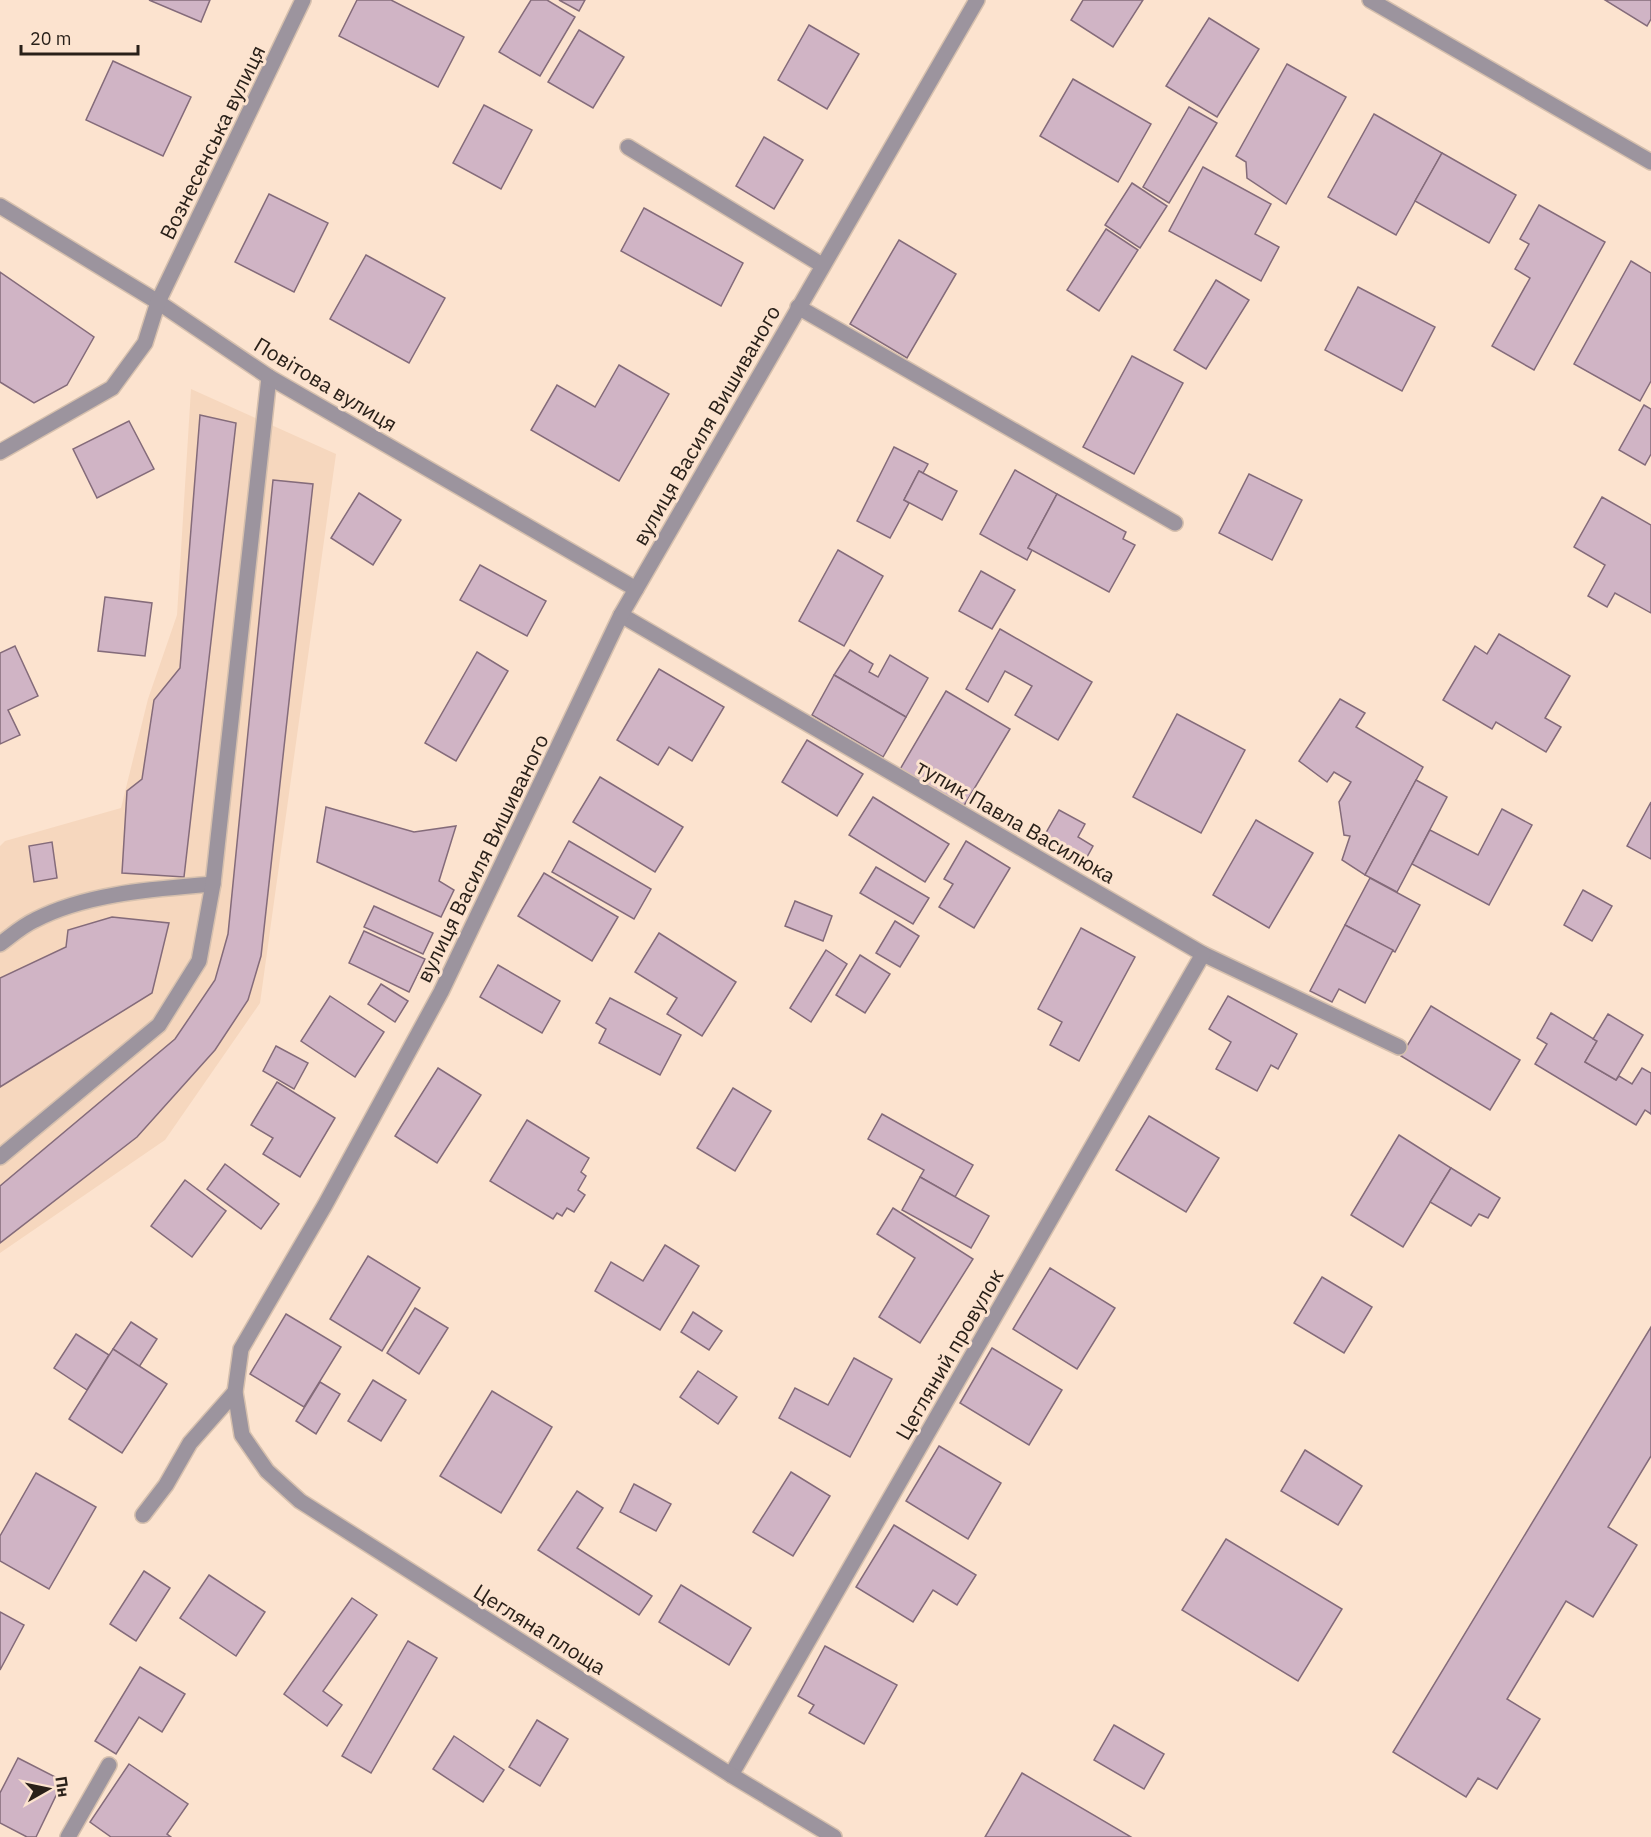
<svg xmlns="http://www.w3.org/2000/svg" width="1651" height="1837" font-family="'IBM Plex Sans',sans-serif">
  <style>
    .built { fill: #f6d7be }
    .building { fill: #d0b4c5; stroke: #846b7a; stroke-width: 1.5 }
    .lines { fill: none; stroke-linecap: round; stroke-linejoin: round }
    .lane-casing { stroke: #d6c0ae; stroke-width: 18 }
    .street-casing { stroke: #d6c0ae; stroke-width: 18 }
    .lane { stroke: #9c949e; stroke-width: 15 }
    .street { stroke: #9c949e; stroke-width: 15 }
    .labels { text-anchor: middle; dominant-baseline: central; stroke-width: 6; stroke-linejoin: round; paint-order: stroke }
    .street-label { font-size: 21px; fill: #292019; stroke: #fce3cf }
  </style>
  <rect width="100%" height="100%" fill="#fce3cf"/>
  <path class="built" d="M191,389L336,454L260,1003L165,1140L0,1253V846L5,841L121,808L148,699L177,615Z"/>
  <g class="building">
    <path d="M149,0H210L201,22Z"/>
    <path d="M357,0H391L464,37L438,87L339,36Z"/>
    <path d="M531,0H547L575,17L540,76L499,52Z"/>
    <path d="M559,0H585L579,11Z"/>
    <path d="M1083,0H1143L1113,47L1071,20Z"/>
    <path d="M1605,0H1651V19L1647,26Z"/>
    <path d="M1209,18L1259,49L1217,117L1166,86Z"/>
    <path d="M809,25L859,54L827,109L778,80Z"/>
    <path d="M579,30L624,57L593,108L548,82Z"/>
    <path d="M113,61L191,97L163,156L86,120Z"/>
    <path d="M1287,64L1346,97L1286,204L1247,178L1246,162L1236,156Z"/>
    <path d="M1073,79L1151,124L1118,182L1040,136Z"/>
    <path d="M484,105L532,130L501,189L453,163Z"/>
    <path d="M1189,107L1217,123L1169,203L1143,187Z"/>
    <path d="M1374,114L1442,153L1396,235L1328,197Z"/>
    <path d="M764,137L803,160L774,209L736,186Z"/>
    <path d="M1442,153L1516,195L1489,243L1415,201Z"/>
    <path d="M1203,167L1271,204L1255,234L1279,247L1261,281L1169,231Z"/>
    <path d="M1132,183L1167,206L1140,248L1105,225Z"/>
    <path d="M269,194L328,223L294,292L235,262Z"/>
    <path d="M1539,205L1605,242L1534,370L1492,346L1530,278L1515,269L1529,244L1520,239Z"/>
    <path d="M644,208L743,263L721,306L621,251Z"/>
    <path d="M1106,229L1138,250L1099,311L1067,290Z"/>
    <path d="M899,240L956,274L907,358L850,324Z"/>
    <path d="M366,255L445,298L409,363L330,319Z"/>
    <path d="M1631,261L1651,273V381L1640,401L1574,364Z"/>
    <path d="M0,272L94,337L67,385L34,403L0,382Z"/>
    <path d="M1216,280L1249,300L1206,369L1174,350Z"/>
    <path d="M1358,287L1435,327L1402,391L1325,350Z"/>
    <path d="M1132,356L1183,383L1134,474L1083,447Z"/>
    <path d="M619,365L669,394L619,481L531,430L557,385L595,407Z"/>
    <path d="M1644,405L1651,409V454L1645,465L1619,450Z"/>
    <path d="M200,415L236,423L184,877L122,873L127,791L142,779L154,700L180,668Z"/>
    <path d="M129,421L154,469L97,498L73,449Z"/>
    <path d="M894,447L928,464L923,473L919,471L904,500L909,503L890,538L857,521Z"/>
    <path d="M1015,470L1057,494L1028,548L1032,550L1027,560L980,534Z"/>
    <path d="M919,471L957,491L942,520L904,500Z"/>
    <path d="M1249,474L1302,500L1272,560L1219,533Z"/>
    <path d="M273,480L313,484L261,956L248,1000L215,1050L137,1137L0,1243V1186L175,1039L215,980L228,934Z"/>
    <path d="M359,493L401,520L373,565L331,538Z"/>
    <path d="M1057,494L1126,532L1123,539L1135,545L1109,592L1028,548Z"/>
    <path d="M1602,497L1651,525V613L1615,593L1607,607L1588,596L1605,565L1574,547Z"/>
    <path d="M838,550L883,576L844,646L799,621Z"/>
    <path d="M480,565L546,601L527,636L460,600Z"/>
    <path d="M981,571L1015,590L992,629L959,611Z"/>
    <path d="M105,597L152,603L145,656L98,651Z"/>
    <path d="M1000,629L1092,682L1058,740L1015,715L1032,686L1005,671L988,702L966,689Z"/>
    <path d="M1499,634L1570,676L1545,718L1561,727L1546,752L1496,722L1492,729L1443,700L1475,646L1487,654Z"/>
    <path d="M15,646L38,696L8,710L20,735L0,744V653Z"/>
    <path d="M850,650L873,664L869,672L878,677L890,655L928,678L906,717L834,675Z"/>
    <path d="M477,652L508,671L456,761L425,743Z"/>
    <path d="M659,669L724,707L692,761L669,747L658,765L617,740Z"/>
    <path d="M834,675L906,717L883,757L812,715Z"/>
    <path d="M946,691L1010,729L962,809L899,771Z"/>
    <path d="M1340,699L1365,713L1356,727L1423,767L1365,875L1342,860L1350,836L1344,835L1339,802L1351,782L1334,772L1327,782L1299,761Z"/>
    <path d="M1177,714L1245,750L1201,833L1133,797Z"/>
    <path d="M807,740L863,774L837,816L782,782Z"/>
    <path d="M600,777L683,827L655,872L573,822Z"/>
    <path d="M1416,780L1447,797L1397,892L1365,875Z"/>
    <path d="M873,797L949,844L925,882L849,835Z"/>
    <path d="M1651,802V859L1627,846Z"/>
    <path d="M326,807L414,832L456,826L439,881L454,890L441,917L317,862Z"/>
    <path d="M1502,809L1532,825L1489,905L1412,864L1430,830L1478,855Z"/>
    <path d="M1059,810L1085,824L1078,837L1093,846L1081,868L1039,845Z"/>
    <path d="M1256,820L1313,853L1269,928L1213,895Z"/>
    <path d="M569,841L651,889L634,919L552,872Z"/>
    <path d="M966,841L1010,868L974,928L939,907L953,884L944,879Z"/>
    <path d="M52,842L57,878L34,882L29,846Z"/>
    <path d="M876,867L929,898L913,924L860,893Z"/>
    <path d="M544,873L618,917L592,961L518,916Z"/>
    <path d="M1370,878L1420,905L1395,952L1345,925Z"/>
    <path d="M1583,890L1612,906L1592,941L1564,925Z"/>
    <path d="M795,901L832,916L823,941L785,926Z"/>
    <path d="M374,906L433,933L423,954L364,927Z"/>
    <path d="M112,917L169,923L152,993L0,1087V978L66,947L68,930Z"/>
    <path d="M895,921L919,936L900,967L876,953Z"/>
    <path d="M1345,925L1393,950L1365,1003L1339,989L1332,1002L1310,991Z"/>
    <path d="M1081,928L1135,957L1079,1061L1050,1045L1062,1022L1038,1009Z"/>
    <path d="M364,931L425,959L409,992L349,963Z"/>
    <path d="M659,933L736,982L702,1036L667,1014L677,998L635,972Z"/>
    <path d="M826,950L847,964L811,1022L790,1008Z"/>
    <path d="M860,955L890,974L865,1013L836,995Z"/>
    <path d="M498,965L560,1001L542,1033L480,997Z"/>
    <path d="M381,984L408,1001L395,1022L368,1004Z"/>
    <path d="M330,996L384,1032L355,1077L301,1041Z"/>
    <path d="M1228,996L1297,1034L1278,1069L1271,1065L1257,1091L1216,1069L1231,1042L1209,1029Z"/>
    <path d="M610,998L681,1035L660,1075L599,1043L606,1029L596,1023Z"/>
    <path d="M1431,1006L1520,1060L1490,1110L1401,1056Z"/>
    <path d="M1551,1013L1597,1041L1585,1062L1616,1080L1619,1076L1632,1084L1642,1068L1651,1073V1114L1645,1110L1636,1125L1535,1064L1547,1044L1537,1038Z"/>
    <path d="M1608,1014L1643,1035L1616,1080L1585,1062L1597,1041L1593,1039Z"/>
    <path d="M276,1046L308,1063L294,1089L263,1071Z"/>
    <path d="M438,1068L481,1095L437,1163L395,1136Z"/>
    <path d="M277,1082L335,1118L300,1177L263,1154L273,1138L251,1125Z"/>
    <path d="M733,1088L771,1111L735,1171L697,1148Z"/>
    <path d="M882,1114L973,1165L955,1197L920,1177L924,1170L868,1139Z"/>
    <path d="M1149,1116L1219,1158L1186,1212L1116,1170Z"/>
    <path d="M527,1120L589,1158L581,1172L586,1176L578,1190L585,1195L574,1212L567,1208L562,1216L557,1213L553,1219L490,1181Z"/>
    <path d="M1399,1135L1451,1168L1403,1247L1351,1215Z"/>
    <path d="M225,1164L279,1204L261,1229L207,1189Z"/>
    <path d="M1451,1168L1500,1198L1488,1218L1479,1214L1471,1226L1430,1202Z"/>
    <path d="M920,1177L989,1216L971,1248L902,1210Z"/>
    <path d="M185,1180L226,1211L192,1257L151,1226Z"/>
    <path d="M893,1208L973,1259L920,1343L879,1317L915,1258L877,1234Z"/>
    <path d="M665,1245L699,1266L660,1330L595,1291L611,1262L643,1281Z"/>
    <path d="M368,1256L420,1288L382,1351L330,1319Z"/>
    <path d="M1050,1268L1115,1308L1077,1369L1013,1329Z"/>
    <path d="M1322,1277L1372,1307L1344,1353L1294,1323Z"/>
    <path d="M415,1308L448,1328L419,1374L387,1353Z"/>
    <path d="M693,1312L722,1331L709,1350L681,1332Z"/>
    <path d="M286,1314L341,1347L304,1407L250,1374Z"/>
    <path d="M131,1322L157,1339L139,1367L113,1349Z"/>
    <path d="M1651,1327V1456L1608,1527L1637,1545L1593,1617L1566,1601L1507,1699L1540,1719L1497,1789L1478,1778L1466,1797L1393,1752Z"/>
    <path d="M76,1334L109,1355L87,1390L54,1368Z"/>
    <path d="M992,1348L1062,1390L1029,1445L960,1403Z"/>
    <path d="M113,1349L167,1384L122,1453L69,1419Z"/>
    <path d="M854,1358L892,1379L850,1457L779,1418L795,1388L828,1405Z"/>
    <path d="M698,1371L737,1397L718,1424L680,1397Z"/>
    <path d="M373,1380L406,1400L381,1441L348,1421Z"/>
    <path d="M320,1382L340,1394L316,1434L296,1421Z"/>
    <path d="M492,1391L552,1427L501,1513L440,1476Z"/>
    <path d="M939,1446L1001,1483L968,1539L906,1501Z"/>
    <path d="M1305,1450L1362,1486L1338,1525L1281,1491Z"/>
    <path d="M791,1472L830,1496L793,1556L753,1532Z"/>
    <path d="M36,1473L96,1507L49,1589L0,1561V1536Z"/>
    <path d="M634,1484L671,1504L656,1531L620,1512Z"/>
    <path d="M577,1491L603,1508L577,1548L652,1596L639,1615L538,1550Z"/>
    <path d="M894,1525L976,1575L957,1605L933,1590L913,1622L856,1587Z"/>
    <path d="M1226,1539L1342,1609L1298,1681L1182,1610Z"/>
    <path d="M144,1571L170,1588L136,1641L110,1624Z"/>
    <path d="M209,1575L265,1612L236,1656L180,1618Z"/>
    <path d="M681,1585L751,1628L729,1665L659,1622Z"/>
    <path d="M352,1598L377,1615L323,1691L342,1705L327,1726L284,1694Z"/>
    <path d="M0,1612L24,1625L0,1670Z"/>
    <path d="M408,1641L437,1658L371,1773L342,1756Z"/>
    <path d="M825,1646L897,1685L864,1744L809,1713L814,1705L798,1696Z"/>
    <path d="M140,1667L185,1694L162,1732L139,1717L116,1754L95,1741Z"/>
    <path d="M537,1720L568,1739L540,1786L509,1767Z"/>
    <path d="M1114,1725L1164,1754L1144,1789L1094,1760Z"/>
    <path d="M454,1736L504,1770L483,1802L433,1769Z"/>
    <path d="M18,1758L63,1781L36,1837H27L0,1823V1793Z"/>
    <path d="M129,1764L188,1804L167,1834L171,1837H111L90,1822Z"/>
    <path d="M1022,1773L1131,1837H985Z"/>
  </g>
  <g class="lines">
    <defs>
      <g id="lane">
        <path d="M0,944C11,936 22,926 35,920C87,893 155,889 213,884"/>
        <path d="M0,1157L159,1025L199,961L213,884L269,377"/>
        <path d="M143,1515L166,1485L190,1443L235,1392"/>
        <path d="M68,1837L109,1765"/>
      </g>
      <g id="street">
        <path d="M1370,0L1651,162"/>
        <path d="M628,147L822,265"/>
        <path d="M0,206L158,302L269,377L636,589"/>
        <path d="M798,307L1175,523"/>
        <path d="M0,452L112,388L145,343L158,302L303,0"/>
        <path d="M621,615L1203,954L1399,1047"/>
        <path d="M731,1775L1203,954"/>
        <path d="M834,1837L731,1775L300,1501L267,1471L242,1435L235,1392L241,1349L325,1205L441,992L621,615L977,0"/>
      </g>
    </defs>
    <use href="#lane" class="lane-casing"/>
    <use href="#street" class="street-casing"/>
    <use href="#lane" class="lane"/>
    <use href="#street" class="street"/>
  </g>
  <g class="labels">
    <g class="street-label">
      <text transform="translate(212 142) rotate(-64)">Вознесенська вулиця</text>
      <text transform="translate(326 384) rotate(31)">Повітова вулиця</text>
      <text transform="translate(706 425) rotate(-60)">вулиця Василя Вишиваного</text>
      <text transform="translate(1016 821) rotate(30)">тупик Павла Василюка</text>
      <text transform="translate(482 858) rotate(-64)">вулиця Василя Вишиваного</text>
      <text transform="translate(949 1354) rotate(-60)">Цегляний провулок</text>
      <text transform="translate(540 1629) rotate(32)">Цегляна площа</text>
    </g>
  </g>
  <g transform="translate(48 1789) rotate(81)" stroke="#fce3cf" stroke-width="4.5" paint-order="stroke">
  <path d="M0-4.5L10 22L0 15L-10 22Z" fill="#292019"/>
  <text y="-9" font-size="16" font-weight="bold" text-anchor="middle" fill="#292019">Пн</text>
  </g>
  <path d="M21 45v9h117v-9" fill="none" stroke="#292019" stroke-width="3"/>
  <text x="30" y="45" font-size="18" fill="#292019" stroke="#fce3cf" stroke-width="4.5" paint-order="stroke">20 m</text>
</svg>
